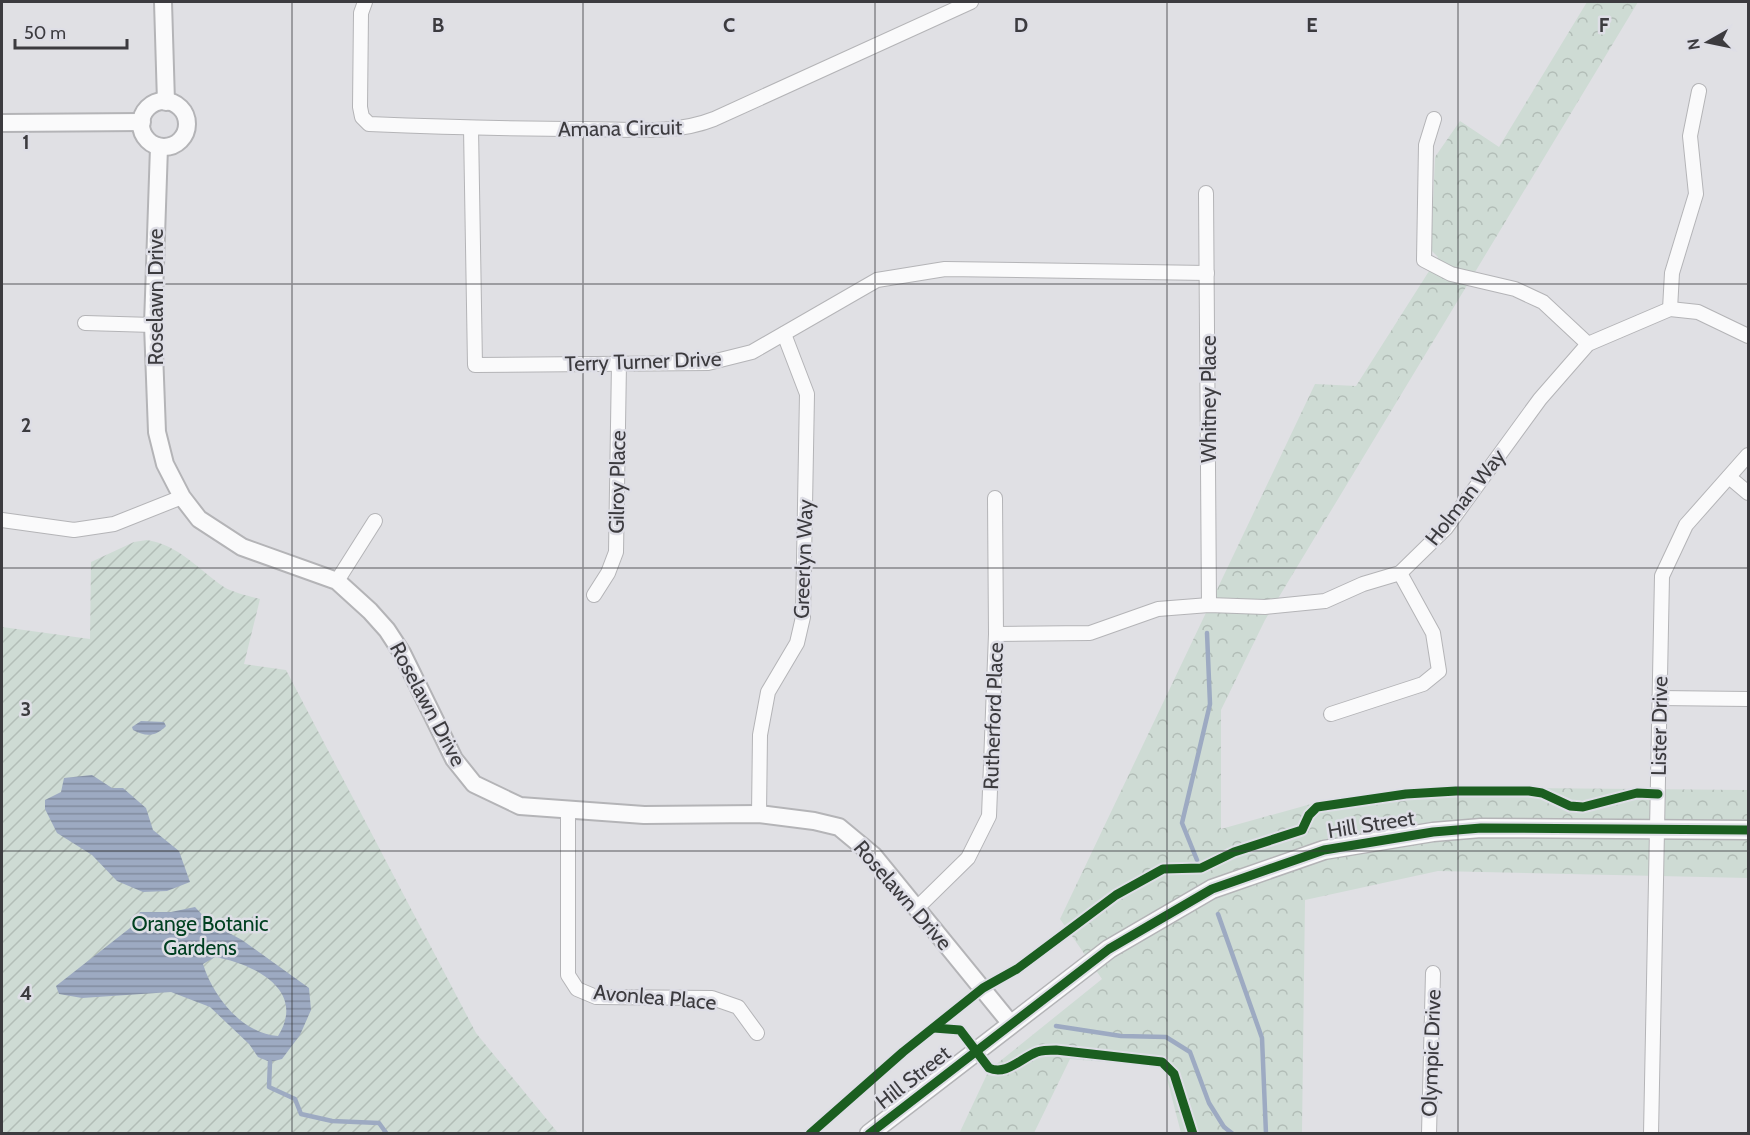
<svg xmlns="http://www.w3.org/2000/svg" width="1750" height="1135" font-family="Cabin,sans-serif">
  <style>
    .park { fill: url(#park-crowns) }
    .garden { fill: url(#garden-furrows) }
    .water { fill: url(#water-rules); fill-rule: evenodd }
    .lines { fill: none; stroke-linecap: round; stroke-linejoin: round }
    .stream { stroke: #9daac2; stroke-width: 4.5 }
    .minor-casing { stroke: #b4b4b7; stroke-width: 16 }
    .tertiary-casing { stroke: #b4b4b7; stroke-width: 20 }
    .secondary-casing { stroke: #b4b4b7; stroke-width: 21 }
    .minor { stroke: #fafafb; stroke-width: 14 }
    .tertiary { stroke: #fafafb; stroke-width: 16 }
    .secondary { stroke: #fafafb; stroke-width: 18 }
    .cycleway-casing { stroke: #dedee6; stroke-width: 13 }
    .cycleway { stroke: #1b5e20; stroke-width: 9 }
    .grid { fill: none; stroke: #3c3b3f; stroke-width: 1.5; stroke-opacity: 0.55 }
    .labels { text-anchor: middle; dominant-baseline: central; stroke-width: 5; stroke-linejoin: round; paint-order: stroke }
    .street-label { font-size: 21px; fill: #3c3b3f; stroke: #dedee6 }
    .park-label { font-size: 21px; fill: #004021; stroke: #dedee6 }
    .grid-label { font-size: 20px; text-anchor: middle; font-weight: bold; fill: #3c3b3f; stroke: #dedee6; stroke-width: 5; stroke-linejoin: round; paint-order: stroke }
  </style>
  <defs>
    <pattern id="park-crowns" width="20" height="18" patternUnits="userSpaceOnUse" patternTransform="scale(1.5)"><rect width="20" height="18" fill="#cedbd4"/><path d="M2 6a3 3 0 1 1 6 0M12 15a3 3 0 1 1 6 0" fill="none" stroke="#b2bdb7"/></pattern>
    <pattern id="garden-furrows" width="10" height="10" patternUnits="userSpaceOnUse" patternTransform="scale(1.5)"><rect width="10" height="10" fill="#cedbd4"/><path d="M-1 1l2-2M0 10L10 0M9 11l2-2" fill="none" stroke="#b2bdb7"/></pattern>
    <pattern id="water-rules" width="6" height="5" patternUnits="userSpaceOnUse" patternTransform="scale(1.5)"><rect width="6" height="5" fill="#9daac2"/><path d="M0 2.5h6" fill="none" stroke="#818c9f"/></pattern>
  </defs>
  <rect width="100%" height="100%" fill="#e0e0e4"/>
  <path class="park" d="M1587,2H1638L1265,620L1221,710V829L1329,799L1420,787L1748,790V878L1438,871L1305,900L1302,1133H1181L1164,1067L1070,1059L1034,1133L959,1134L989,1070L1102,979L1060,919L1315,384L1356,386L1438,257L1431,250L1435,157L1460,121L1499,147Z"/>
  <path class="garden" d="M147,540C179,545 199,570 224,587C234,593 249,596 260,599L244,664L286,670L476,1033L558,1133L2,1134V627L90,639L91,562L134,542Z"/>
  <g class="water">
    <path d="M141,721L164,722L166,726C155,737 146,737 133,730L132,727Z"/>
    <path d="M92,775L112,788H123L146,808L153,830L179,851L190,882L167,891L143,892L117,881L92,855L57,833L45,809V800L61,792L64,778Z"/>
    <path d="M195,907L209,922L242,940L309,988L311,1010L300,1035L282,1059L270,1062L258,1057L249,1044L210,1007L171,992L82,998L59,994L56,986L130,928L140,912H171ZM215,957C254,964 307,990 278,1036C243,1034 213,997 203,964Z"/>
  </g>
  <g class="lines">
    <g class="stream">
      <path d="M1197,860L1182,823L1210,704L1207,633"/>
      <path d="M1218,914L1262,1038L1266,1134"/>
      <path d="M1056,1026L1121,1036L1166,1037L1190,1052L1209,1103L1224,1127L1233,1134"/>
      <path d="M270,1062L269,1087L295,1099L301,1114L332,1121L379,1123L387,1134"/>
    </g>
    <defs>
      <g id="minor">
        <path d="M365,2L361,13L360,107L362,117L369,124C442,127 514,129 586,129C628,129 674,135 714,119L971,2"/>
        <path d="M1434,119L1426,145L1424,260L1451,274L1515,289L1543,302L1588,344"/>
        <path d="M471,128L475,365L708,363L752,352L877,280L945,269L1207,273"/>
        <path d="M1206,193L1209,605"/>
        <path d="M1670,309L1672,273L1696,194L1690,136L1699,91"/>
        <path d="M85,323L153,325"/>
        <path d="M1729,477L1748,493"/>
        <path d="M2,520L74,530L114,524L182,497"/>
        <path d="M337,581L375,521"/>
        <path d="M594,595L608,573L616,552L619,363"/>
        <path d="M996,634L1090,633L1158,609L1209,605L1265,607L1325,601L1363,584L1400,573L1446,528L1540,399L1588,344L1670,309L1698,312L1748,336"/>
        <path d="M1659,698L1748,699"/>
        <path d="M1331,714L1423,684L1439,671L1433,633L1400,573"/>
        <path d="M568,810V975L577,989L596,997L712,998L738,1007L757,1033"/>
        <path d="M759,814L760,735L768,692L797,643L803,617L807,394L784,334"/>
        <path d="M917,908L968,858L989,816L996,634L995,498"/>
        <path d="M1429,1134L1433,973"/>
        <path d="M1651,1134L1662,576L1686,525L1748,455"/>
      </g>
      <g id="tertiary">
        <path d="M163,2L166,102"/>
        <circle cx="164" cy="124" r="23"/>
        <path d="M2,123L142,122"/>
        <path d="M159,147L153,325L157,432L165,464L182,497L199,519L242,547L337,581L370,611L387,630L402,653L454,759L474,784L520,806L644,815L759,814L814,821L839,827L874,856L1011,1024"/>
      </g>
      <path id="secondary" d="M869,1134L1109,949L1212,889L1324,850L1433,832L1481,828L1748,830"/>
    </defs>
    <use href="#minor" class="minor-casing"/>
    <use href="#tertiary" class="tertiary-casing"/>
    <use href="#secondary" class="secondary-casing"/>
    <use href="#minor" class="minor"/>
    <use href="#tertiary" class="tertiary"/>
    <use href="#secondary" class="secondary"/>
    <defs>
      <g id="cycleway">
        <path d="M934,1028L960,1030L989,1068C1006,1076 1021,1058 1037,1052C1043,1050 1049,1050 1056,1050L1162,1062L1174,1074L1193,1134"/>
        <path d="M810,1134L903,1052L983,988L1017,969L1116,895L1163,869L1201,868L1234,852L1302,830L1309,815L1317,807L1406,794L1456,791H1529L1542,793L1570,806L1583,807L1637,793L1658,794"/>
        <path d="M869,1134L1109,949L1212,889L1324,850L1433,832L1481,828L1748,830"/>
      </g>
    </defs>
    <use href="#cycleway" class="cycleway-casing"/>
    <use href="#cycleway" class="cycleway"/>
  </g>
  <path class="grid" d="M292,2V1134M583,2V1134M875,2V1134M1167,2V1134M1458,2V1134M2,284H1748M2,568H1748M2,851H1748"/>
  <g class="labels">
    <g class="street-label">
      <text transform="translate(620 128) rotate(-1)">Amana Circuit</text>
      <text transform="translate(155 297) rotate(-90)">Roselawn Drive</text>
      <text transform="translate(643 361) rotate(-2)">Terry Turner Drive</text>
      <text transform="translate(1208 399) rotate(-90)">Whitney Place</text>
      <text transform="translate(617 482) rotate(-89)">Gilroy Place</text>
      <text transform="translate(1465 497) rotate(-52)">Holman Way</text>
      <text transform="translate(803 559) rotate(-88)">Greerlyn Way</text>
      <text transform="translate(428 704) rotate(62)">Roselawn Drive</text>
      <text transform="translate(993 716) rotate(-88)">Rutherford Place</text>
      <text transform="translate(1659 726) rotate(-89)">Lister Drive</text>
      <text transform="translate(1371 824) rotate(-9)">Hill Street</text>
      <text transform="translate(903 895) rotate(49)">Roselawn Drive</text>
      <text transform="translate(655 997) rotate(5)">Avonlea Place</text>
      <text transform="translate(1431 1053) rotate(-88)">Olympic Drive</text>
      <text transform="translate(913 1077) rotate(-38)">Hill Street</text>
    </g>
    <g class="park-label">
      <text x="200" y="923">Orange Botanic<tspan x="200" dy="24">Gardens</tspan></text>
    </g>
  </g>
  <g class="grid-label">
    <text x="438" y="32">B</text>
    <text x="729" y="32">C</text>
    <text x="1021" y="32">D</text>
    <text x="1312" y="32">E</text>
    <text x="1604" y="32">F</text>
    <text x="26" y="149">1</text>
    <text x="26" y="432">2</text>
    <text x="26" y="716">3</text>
    <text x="26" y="1000">4</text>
  </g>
  <rect width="1750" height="1135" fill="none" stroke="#3c3b3f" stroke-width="6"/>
  <g transform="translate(1708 42) rotate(261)" stroke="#dedee6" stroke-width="4.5" paint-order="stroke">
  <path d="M0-4.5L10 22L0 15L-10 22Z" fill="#3c3b3f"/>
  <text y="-9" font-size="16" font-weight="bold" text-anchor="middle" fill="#3c3b3f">N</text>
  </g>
  <path d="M15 39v9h112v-9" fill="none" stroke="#3c3b3f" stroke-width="3"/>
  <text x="24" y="39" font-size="18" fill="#3c3b3f" stroke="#dedee6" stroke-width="4.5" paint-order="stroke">50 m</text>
</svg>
